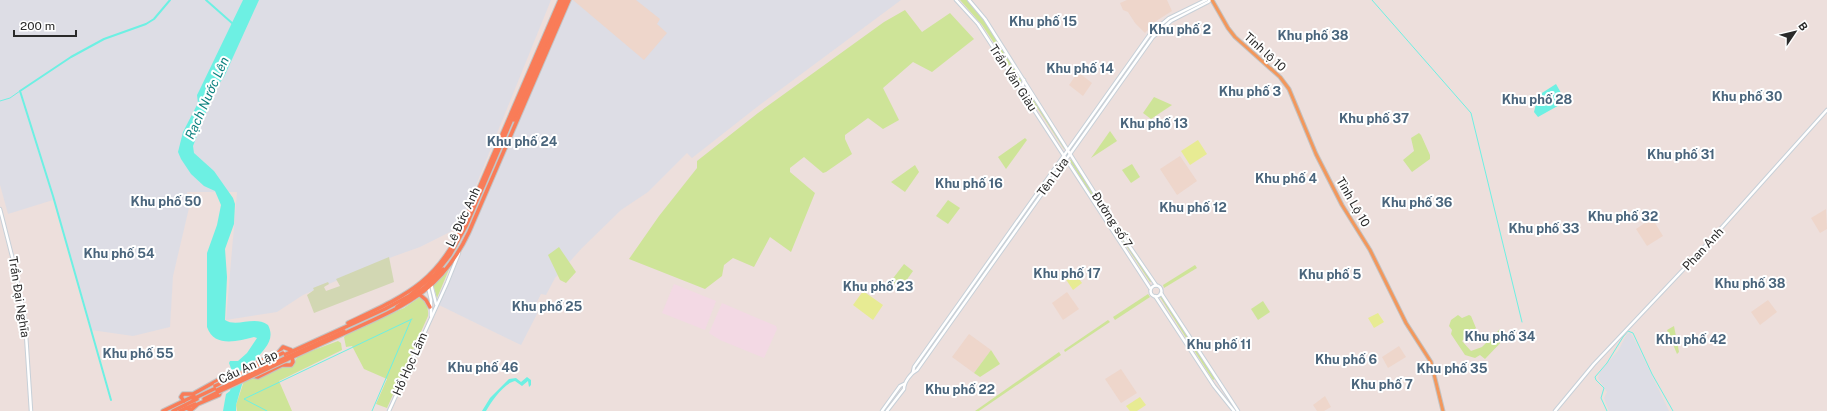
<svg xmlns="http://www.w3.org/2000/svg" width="1827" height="411" font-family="'Public Sans',sans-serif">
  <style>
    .industrial { fill: #dddde5 }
    .education { fill: #eed6cb }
    .medical { fill: #f3d9e4 }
    .green { fill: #cee498 }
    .cemetery { fill: #d2d7b3 }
    .pitch { fill: #e7eb93 }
    .water { fill: #6df0e3 }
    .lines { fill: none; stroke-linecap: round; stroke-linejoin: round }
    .stream { stroke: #6df0e3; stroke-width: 1 }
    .canal { stroke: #6df0e3; stroke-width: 2 }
    .secondary-casing { stroke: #c7d0d8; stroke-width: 4.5 }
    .primary-casing { stroke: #c3c3c3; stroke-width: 5 }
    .trunk-casing { stroke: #c3c3c3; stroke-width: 5.5 }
    .secondary { stroke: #fff; stroke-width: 2.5 }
    .primary { stroke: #f3975b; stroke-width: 3 }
    .trunk { stroke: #f97c58; stroke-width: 3.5 }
    .trunk-bridge-casing { stroke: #c3c3c3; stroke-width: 5.5; stroke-linecap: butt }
    .trunk-bridge { stroke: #f97c58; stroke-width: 3.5 }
    .labels { text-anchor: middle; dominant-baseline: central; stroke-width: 4; stroke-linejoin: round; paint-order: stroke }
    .street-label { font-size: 12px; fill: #2a2a2a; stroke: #fff }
    .neighbourhood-label { font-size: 13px; font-weight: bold; fill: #4a657c; stroke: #fff }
    .water-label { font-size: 13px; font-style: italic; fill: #0c817f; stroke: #fff }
  </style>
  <rect width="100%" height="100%" fill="#eddfdc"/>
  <g class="industrial">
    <path d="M0,0H551L462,220L450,232L420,247L392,257L303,295L277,312L226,320L237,192H187L189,208L173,276L170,327L133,336L91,330L53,200L8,214L0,185Z"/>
    <path d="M571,0H901L757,107L692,158L687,153L648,192L621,210L582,248L555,278L546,295L541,294L534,308L539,310L521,345L439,305Z"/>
    <path d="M1630,333L1633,337L1669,411H1609L1604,398L1607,392L1598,378L1600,372L1618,351L1627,334Z"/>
  </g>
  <g class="education">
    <path d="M573,0H636L660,19L657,24L667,33L644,60Z"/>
    <path d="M1127,0H1167L1172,11L1156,21L1145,33L1135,23L1128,12L1123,10L1120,3Z"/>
    <path d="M1078,72L1092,83L1083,96L1069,85Z"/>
    <path d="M1180,156L1197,181L1177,195L1160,169Z"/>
    <path d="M1826,209L1827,229L1820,233L1811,218Z"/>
    <path d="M1652,218L1663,236L1647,246L1636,229Z"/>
    <path d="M1067,292L1079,309L1063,320L1052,303Z"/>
    <path d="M1768,300L1777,312L1760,325L1751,312Z"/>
    <path d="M969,334L991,350L974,373L952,357Z"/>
    <path d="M1399,346L1406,357L1388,368L1382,357Z"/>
    <path d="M1121,369L1137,393L1121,403L1105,379Z"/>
    <path d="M1325,396L1331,407L1324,411H1317L1313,405Z"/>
  </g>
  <g class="medical">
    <path d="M674,284L716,301L705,330L662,313Z"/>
    <path d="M722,303L776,326L777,329L764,358L720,340L709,333Z"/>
  </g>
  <g class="green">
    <path d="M960,0H967L985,21L1023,81L1020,82L982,25Z"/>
    <path d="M905,10L922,32L950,13L974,39L932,72L913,62L883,88L899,120L883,129L868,118L845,135V139L852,154L826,172L823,173L804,157L790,168V172L815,193L791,252L770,237L754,267L733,258L724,265L722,276L705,289L629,259L659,216L697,168V161L758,113L884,22Z"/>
    <path d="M1027,87L1066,146L1064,149L1025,89Z"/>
    <path d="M1154,97L1172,105L1151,119L1143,113Z"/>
    <path d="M1110,131L1117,141L1091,158Z"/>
    <path d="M1419,133L1421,135L1430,155V159L1412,172L1403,160L1414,151L1411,138Z"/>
    <path d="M1025,138L1027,140L1006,169L998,157Z"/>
    <path d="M1071,159L1113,224L1111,226L1070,161Z"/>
    <path d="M1132,164L1140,177L1131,183L1122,170Z"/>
    <path d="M915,165L919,172L905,192L891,182Z"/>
    <path d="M948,200L960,208L948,224L936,216Z"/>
    <path d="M1116,228L1152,281L1150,282L1115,229Z"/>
    <path d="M559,247L576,272L566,283L560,280L548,255Z"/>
    <path d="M904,264L913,271L901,288L891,281Z"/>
    <path d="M1195,265L1197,268L1164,288L1163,285Z"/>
    <path d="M450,267L437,298L433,285Z"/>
    <path d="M1148,294L1150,297L1115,320L1113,317Z"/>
    <path d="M1162,296L1215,379L1213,380L1160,297Z"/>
    <path d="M420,297C426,301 429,309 428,316L387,408L376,404L387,379L364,369L352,346L346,347L344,337L349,332L404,308Z"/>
    <path d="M1263,301L1270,312L1258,320L1251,309Z"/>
    <path d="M1458,315L1462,318L1469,315L1471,316L1476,328L1462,341L1471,351L1482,347L1500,329L1506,337L1485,359L1480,355L1475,358L1465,355L1451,334L1452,330L1449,326L1451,320Z"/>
    <path d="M1108,320L1110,322L1065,352L1064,350Z"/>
    <path d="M1674,326L1679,352L1677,354L1667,330Z"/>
    <path d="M338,341L341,343L342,350L279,381L292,411H237L236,405L244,381L253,377L258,378L284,365L292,366L298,356Z"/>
    <path d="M991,350L1000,364L980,377L974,373Z"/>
    <path d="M1059,352L1061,355L979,411H975Z"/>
  </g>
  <path class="cemetery" d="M389,257L394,282L314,313L307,295L314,290L313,288L328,282L329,284L324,287L326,291L340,286L336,279Z"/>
  <g class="pitch">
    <path d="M1198,140L1207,154L1190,165L1181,151Z"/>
    <path d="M1072,269L1082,283L1073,290L1063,275Z"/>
    <path d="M863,291L883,305L873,320L853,305Z"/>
    <path d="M1378,313L1384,322L1374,328L1368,318Z"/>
    <path d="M1140,397L1146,405L1137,411H1130L1126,406Z"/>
  </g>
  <g class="water">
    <path d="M243,0H259L224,77L215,89L193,146L194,153L214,171L233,198L235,204L234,224L225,249L227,277L225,320C237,328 254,315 268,325C278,344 256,354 249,369C242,380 240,393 236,405V411H223L226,394L230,391L233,374L229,363L230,361H238L247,353L257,338L254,337C238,341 214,348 207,327V253L217,225L221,205L215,191L204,186L191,174L181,159L178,152L183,132L198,103L197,95L200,89Z"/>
    <path d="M1556,84L1565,100L1563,103L1538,117L1534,112L1536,104L1534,98Z"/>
    <path d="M527,377L531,380V385L529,387L528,381L522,386L515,381C504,383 491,402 486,411H482L490,398L509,379L516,378L521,382Z"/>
  </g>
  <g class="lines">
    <g class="stream">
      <path d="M1372,0L1471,113L1522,322"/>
      <path d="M0,101L10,98L20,91"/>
      <path d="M267,411L244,399L412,319"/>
      <path d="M372,411L411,320"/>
      <path d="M1607,411L1601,398L1604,388L1596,380L1595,377L1607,363L1623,337L1628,331L1633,333L1652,374L1673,411"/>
    </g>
    <g class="canal">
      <path d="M206,0L232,23"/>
      <path d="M111,400L53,196L20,91L71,57L104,39L146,24L154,19L170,0"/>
    </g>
    <defs>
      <g id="secondary">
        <path d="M956,0L978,24L1150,288"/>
        <path d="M969,0L985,19L1113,222L1156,285"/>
        <path d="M1017,84L1023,85L1024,80"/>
        <path d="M0,209L13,260L25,319L31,411"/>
        <path d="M431,284L436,304"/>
        <circle cx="1156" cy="291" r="5.5"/>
        <path d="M428,287L431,300V316"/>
        <path d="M1161,293L1238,411"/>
        <path d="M1155,296L1214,386L1234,411"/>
        <path d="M913,372L914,367L1150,34L1169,18L1206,0"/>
        <path d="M389,411L447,283L459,253"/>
        <path d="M882,411L900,386L904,384"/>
        <path d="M887,411L904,389C904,382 911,373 917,370L1153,37L1171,21L1208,2L1210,0"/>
        <path d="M1555,411L1594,364L1698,254L1827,110"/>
      </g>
      <path id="primary" d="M1212,0L1228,28L1235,37L1280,77L1289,89L1316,154L1342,205L1370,250L1406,323L1431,362L1443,411"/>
      <g id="trunk">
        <path d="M514,120L566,0"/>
        <path d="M419,294L426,300L430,307"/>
        <path d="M397,307L424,288L443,269"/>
        <path d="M348,323C404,296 437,284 464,223L560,0"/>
        <path d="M291,350L283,347L278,353L258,362L253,376L258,377L282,365H291L293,362L292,357"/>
        <path d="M284,355L385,309L409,296L435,274L450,255L466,226L563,0"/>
        <path d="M285,358L344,331"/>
        <path d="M286,360C310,349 334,338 358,327C411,303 443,287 469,232L569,0"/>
        <path d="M193,399L216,388"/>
        <path d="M204,399L218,392"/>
        <path d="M184,401L181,397L183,394H193L220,379L222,380V388L219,395L198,404L191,410L186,408"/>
        <path d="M163,411L194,396"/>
        <path d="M173,411L197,399"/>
        <path d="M180,411L195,404"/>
      </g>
    </defs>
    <use href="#secondary" class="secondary-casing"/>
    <use href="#primary" class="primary-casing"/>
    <use href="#trunk" class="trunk-casing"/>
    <use href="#secondary" class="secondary"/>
    <use href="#primary" class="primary"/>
    <use href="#trunk" class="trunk"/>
    <defs>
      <g id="trunk-bridge">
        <path d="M215,386L283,353"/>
        <path d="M217,390L285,358"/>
        <path d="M218,392L286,360"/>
      </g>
    </defs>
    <use href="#trunk-bridge" class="trunk-bridge-casing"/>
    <use href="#trunk-bridge" class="trunk-bridge"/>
  </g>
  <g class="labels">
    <g class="street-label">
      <text transform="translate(1265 52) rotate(42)">Tỉnh lộ 10</text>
      <text transform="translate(1013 78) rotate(57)">Trần Văn Giàu</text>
      <text transform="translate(1053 177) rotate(-54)">Tên Lửa</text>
      <text transform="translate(1353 202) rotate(60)">Tỉnh Lộ 10</text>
      <text transform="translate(463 217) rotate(-65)">Lê Đức Anh</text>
      <text transform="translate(1112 220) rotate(57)">Đường số 7</text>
      <text transform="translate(1703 249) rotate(-47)">Phan Anh</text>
      <text transform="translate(19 297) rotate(81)">Trần Đại Nghĩa</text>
      <text transform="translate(410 364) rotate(-66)">Hồ Học Lãm</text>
      <text transform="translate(248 367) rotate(-25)">Cầu An Lập</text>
    </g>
    <g class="neighbourhood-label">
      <text x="1043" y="21">Khu phố 15</text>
      <text x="1180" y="29">Khu phố 2</text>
      <text x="1313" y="35">Khu phố 38</text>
      <text x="1080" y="68">Khu phố 14</text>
      <text x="1250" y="91">Khu phố 3</text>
      <text x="1747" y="96">Khu phố 30</text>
      <text x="1537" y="99">Khu phố 28</text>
      <text x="1374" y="118">Khu phố 37</text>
      <text x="1154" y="123">Khu phố 13</text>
      <text x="522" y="141">Khu phố 24</text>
      <text x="1681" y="154">Khu phố 31</text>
      <text x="1286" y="178">Khu phố 4</text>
      <text x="969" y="183">Khu phố 16</text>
      <text x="166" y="201">Khu phố 50</text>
      <text x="1417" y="202">Khu phố 36</text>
      <text x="1193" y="207">Khu phố 12</text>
      <text x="1623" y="216">Khu phố 32</text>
      <text x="1544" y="228">Khu phố 33</text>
      <text x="119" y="253">Khu phố 54</text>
      <text x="1067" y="273">Khu phố 17</text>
      <text x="1330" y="274">Khu phố 5</text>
      <text x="1750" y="283">Khu phố 38</text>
      <text x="878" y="286">Khu phố 23</text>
      <text x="547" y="306">Khu phố 25</text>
      <text x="1500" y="336">Khu phố 34</text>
      <text x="1691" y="339">Khu phố 42</text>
      <text x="1219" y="344">Khu phố 11</text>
      <text x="138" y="353">Khu phố 55</text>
      <text x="1346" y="359">Khu phố 6</text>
      <text x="483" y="367">Khu phố 46</text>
      <text x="1452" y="368">Khu phố 35</text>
      <text x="1382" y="384">Khu phố 7</text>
      <text x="960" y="389">Khu phố 22</text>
    </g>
    <g class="water-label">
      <text transform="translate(207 98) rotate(-66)">Rạch Nước Lên</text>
    </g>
  </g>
  <g transform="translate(1795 32) rotate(55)" stroke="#ffffff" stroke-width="3" paint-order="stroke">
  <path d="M0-3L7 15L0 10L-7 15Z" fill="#2a2a2a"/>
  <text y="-6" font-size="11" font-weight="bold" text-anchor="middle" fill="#2a2a2a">B</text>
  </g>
  <path d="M14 30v6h62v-6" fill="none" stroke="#2a2a2a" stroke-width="2"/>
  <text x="20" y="30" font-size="12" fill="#2a2a2a" stroke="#ffffff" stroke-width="3" paint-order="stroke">200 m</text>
</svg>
